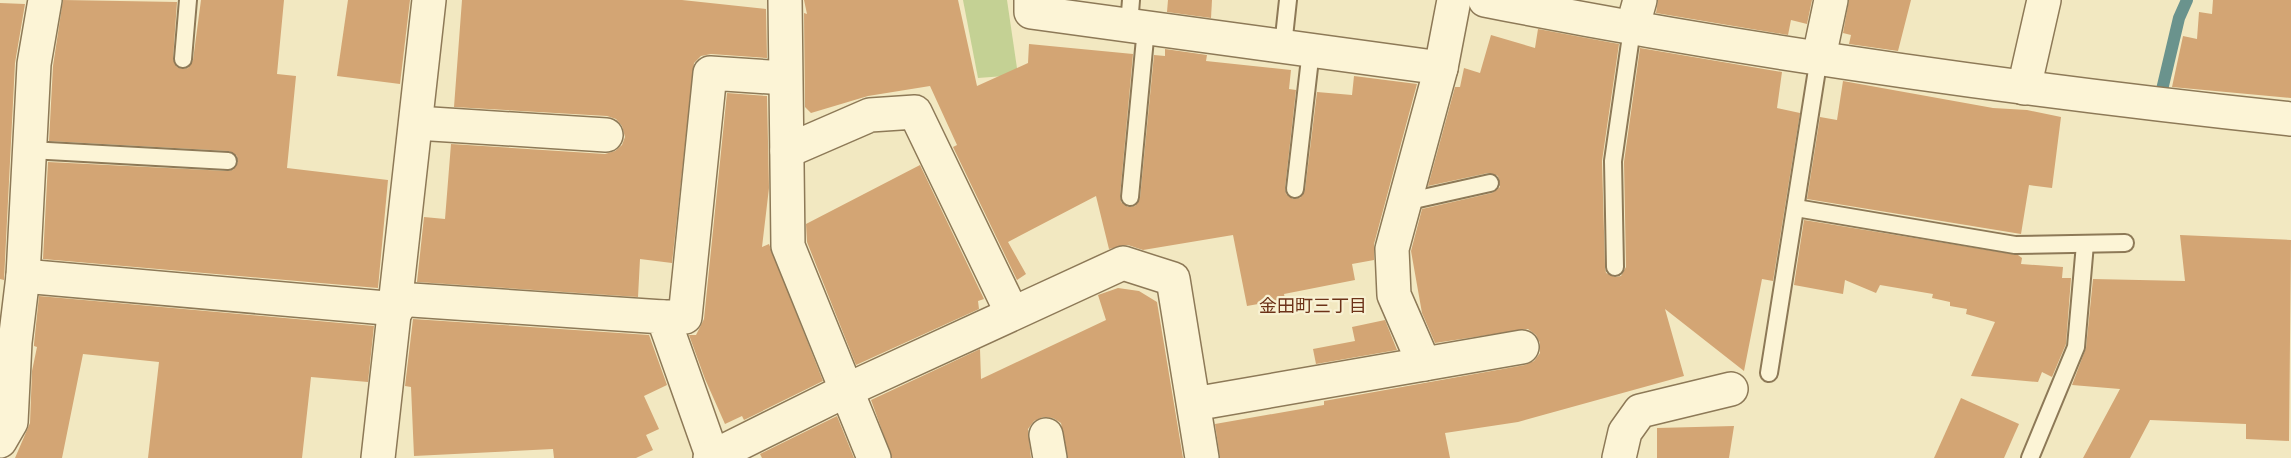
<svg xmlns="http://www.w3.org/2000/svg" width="2291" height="458" font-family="'Times New Roman','Noto Sans JP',serif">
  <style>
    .green { fill: #c4d194 }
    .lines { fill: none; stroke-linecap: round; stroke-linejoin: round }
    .stream { stroke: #6a938d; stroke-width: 12 }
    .building { fill: #d3a574 }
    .lane-casing { stroke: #8d7957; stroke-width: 20 }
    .street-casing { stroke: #8d7957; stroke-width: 36 }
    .lane { stroke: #fcf4d6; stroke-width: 16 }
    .street { stroke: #fcf4d6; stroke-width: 33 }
    .labels { text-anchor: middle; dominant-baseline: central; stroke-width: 4.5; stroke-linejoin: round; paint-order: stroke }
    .neighbourhood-label { font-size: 18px; fill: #6c3218; stroke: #f8f1d2 }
  </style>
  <rect width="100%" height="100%" fill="#f2e8c1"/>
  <path class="green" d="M963,0H1007L1018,75L978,78Z"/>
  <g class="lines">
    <path class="stream" d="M2161,94L2179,18L2187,0"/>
  </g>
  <g class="building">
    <path d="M63,0L177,2L173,59L177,67L183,69L188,68L193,60L201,0H284L277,74L296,76L287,168L388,180L378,288L43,259L48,162L227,171L233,170L238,162L237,156L229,151L49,141L53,66Z"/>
    <path d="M348,0H410L400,84L337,76Z"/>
    <path d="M462,0H682L766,9L767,58L711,54L701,56L694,63L672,263L640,259L638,297L417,282L424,217L445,219L451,144L605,154L615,151L622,145L625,137L622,126L616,119L607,116L454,107Z"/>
    <path d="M804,0H958L977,86L1028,63L1029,44L1133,54L1120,196L1121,202L1128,207L1135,206L1140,198L1154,55L1165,56V49L1207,55L1206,61L1291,70L1289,89L1296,90L1285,188L1286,194L1293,199L1300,198L1305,190L1317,92L1352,95L1354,76L1417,84L1374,244V260L1352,264L1355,280L1284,294L1285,299L1247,306L1233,235L1143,250L1128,245L1109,249L1096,196L1008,242L1026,274L1017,280L953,147L957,145L930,86L868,96L811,113L805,107L804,13L807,14Z"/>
    <path d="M1168,0H1212L1211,18L1167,12Z"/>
    <path d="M1658,0H1812L1807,24L1791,20L1788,35L1656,13Z"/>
    <path d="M1849,0H1911L1898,51L1849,44L1851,35L1843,33Z"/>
    <path d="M2213,0H2291V98L2172,87L2183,36L2197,39L2199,12L2212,14Z"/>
    <path d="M0,3L25,4L15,63L4,280L0,279Z"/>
    <path d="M1538,29L1619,44L1602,161L1605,267L1606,273L1615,277L1621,276L1626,267L1624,162L1640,48L1782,72L1777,108L1800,113L1773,281L1762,279L1744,371L1665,309L1684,376L1518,422L1445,433L1450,458H1220L1215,424L1324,405V401L1525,365L1534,361L1540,353V343L1536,335L1528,329L1435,343L1422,313L1411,251L1422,209L1492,193L1500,187L1498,176L1488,173L1428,186L1455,87H1460L1464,68L1480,73L1491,35L1535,48Z"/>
    <path d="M1843,81L1993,108L2027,110L2061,117L2052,188L2029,185L2021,234L1807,199L1820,117L1837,120Z"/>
    <path d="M727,93L767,96L769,188L762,247L769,244L823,381L744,420L742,416L725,424L705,379L689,335H696L704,319Z"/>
    <path d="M920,165L984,299L978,301L979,309L856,365L807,242L806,224Z"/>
    <path d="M1804,220L2018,255L2022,258L2021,264L2063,267L2062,278H2071L2066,344L2052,377L2042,372L2038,382L1971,376L1995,322L1966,314L1967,309L1950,306V302L1932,298L1933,294L1880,285L1876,293L1845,280L1843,294L1794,285Z"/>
    <path d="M2180,235L2291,240L2289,441L2246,439V424L2150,420L2130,458H2083L2120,389L2072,385L2086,348L2093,279L2185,281Z"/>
    <path d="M1118,288L1139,291L1157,302L1183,458H1068L1061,423L1053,418L1043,417L1034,421L1028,429L1031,458H892L871,400L980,349L981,379L1106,320L1098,295Z"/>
    <path d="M39,296L374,326L368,382L311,377L302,458H148L159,362L83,354L62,458H15L30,423L32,371L37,347L34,346V344Z"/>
    <path d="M413,319L649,335L667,385L644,396L659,429L646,435L653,450L636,458H554L553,449L414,456L411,387L405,386Z"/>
    <path d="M1385,320L1397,350L1316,364L1313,349L1355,341L1352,327Z"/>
    <path d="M1961,398L2019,424L2004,458H1934Z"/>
    <path d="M837,416L854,458H762L760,454Z"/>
    <path d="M1734,426L1729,458H1657V428Z"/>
  </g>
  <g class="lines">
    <defs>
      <g id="lane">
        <path d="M1129,25L1131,0"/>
        <path d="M1283,46L1288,0"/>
        <path d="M183,59L188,0"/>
        <path d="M30,150L228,161"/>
        <path d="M1295,189L1311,50"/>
        <path d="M1130,197L1146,28"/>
        <path d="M1405,202L1490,183"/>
        <path d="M1796,208L2015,245L2125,243"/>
        <path d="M1615,267L1613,161L1632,29"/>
        <path d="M1769,373L1819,57"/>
        <path d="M2030,458L2076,347L2085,244"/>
      </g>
      <g id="street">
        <path d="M785,0L788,246L874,458"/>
        <path d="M1031,0V12L1441,68"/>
        <path d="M1485,0C1751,53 2021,90 2291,119"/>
        <path d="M1632,29L1640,0"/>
        <path d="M1819,57L1831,0"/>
        <path d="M2024,88L2044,0"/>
        <path d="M416,123L606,135"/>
        <path d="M787,151L870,115L915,112L1012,313"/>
        <path d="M23,276L397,309"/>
        <path d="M397,299L663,317L713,458"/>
        <path d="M663,317H685L710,73L785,78"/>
        <path d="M1424,364L1394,295L1392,249L1441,68L1454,0"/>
        <path d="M1194,404L1522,347"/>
        <path d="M1046,435L1050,458"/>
        <path d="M0,441L11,422L15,342L23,276L34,64L45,0"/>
        <path d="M378,458L429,0"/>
        <path d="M710,458L847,390L1123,263L1173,279L1202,458"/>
        <path d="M1619,458L1625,432L1640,411L1731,389"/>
      </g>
    </defs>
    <use href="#lane" class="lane-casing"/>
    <use href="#street" class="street-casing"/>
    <use href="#lane" class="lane"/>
    <use href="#street" class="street"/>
  </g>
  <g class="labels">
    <g class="neighbourhood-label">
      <text x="1313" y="306">金田町三丁目</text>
    </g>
  </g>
</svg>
